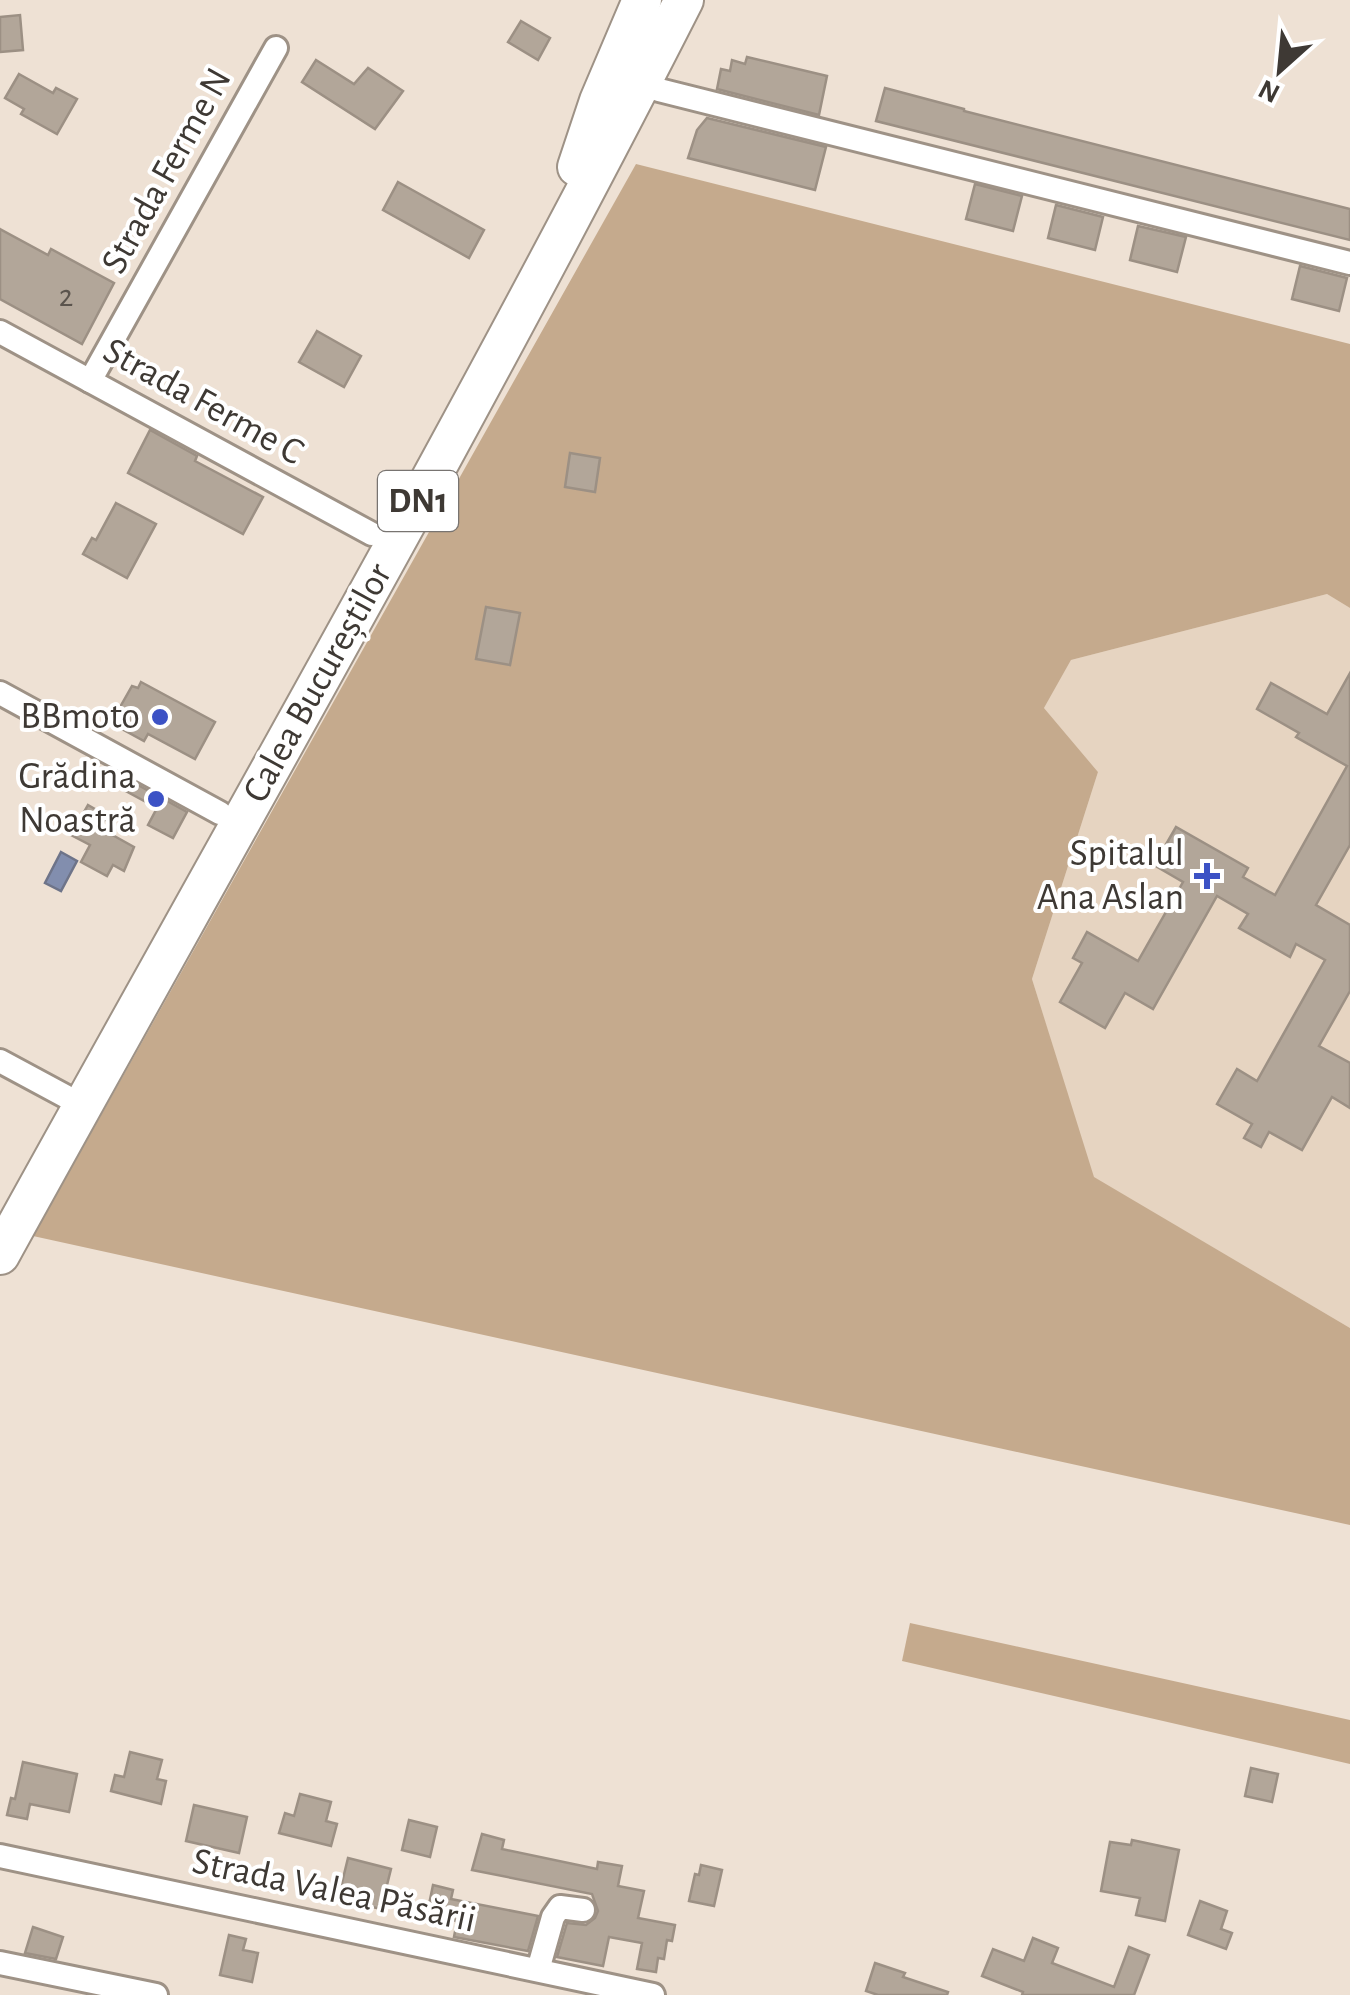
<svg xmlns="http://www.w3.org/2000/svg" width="1350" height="1995" font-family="'Alegreya Sans',sans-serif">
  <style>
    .built { fill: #e6d4c1 }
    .forest { fill: #c5aa8d }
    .water { fill: #828eae; stroke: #6e7489; stroke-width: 2.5 }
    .building { fill: #b2a699; stroke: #9c9084; stroke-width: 2.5 }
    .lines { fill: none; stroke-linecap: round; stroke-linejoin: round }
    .minor-casing { stroke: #9e9286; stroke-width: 28 }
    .trunk-casing { stroke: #9e9286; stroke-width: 42 }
    .minor { stroke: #fff; stroke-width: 22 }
    .trunk { stroke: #fff; stroke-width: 38 }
    .poi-dot { fill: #3c52c5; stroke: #fff; stroke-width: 4 }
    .labels { text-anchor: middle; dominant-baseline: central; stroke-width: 8; stroke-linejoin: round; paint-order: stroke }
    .number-label { font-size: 32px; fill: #5b544d }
    .shield { fill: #fff; stroke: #787471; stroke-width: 2.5 }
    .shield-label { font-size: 35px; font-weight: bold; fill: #3e3934 }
    .street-label { font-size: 38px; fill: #3e3934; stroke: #fff }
    .poi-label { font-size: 38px; fill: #3e3934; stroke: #fff; text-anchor: end }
  </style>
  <rect width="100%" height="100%" fill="#eee1d4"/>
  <path class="built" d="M1327,594L1350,608V1328L1093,1177L1032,979L1098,772L1044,708L1071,660Z"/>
  <g class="forest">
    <path d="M636,164L1350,344V608L1327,594L1071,660L1044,708L1098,772L1032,979L1094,1177L1350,1328V1525L33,1236Z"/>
    <path d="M910,1623L1350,1720V1764L902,1661Z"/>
  </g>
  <path class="water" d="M61,852L77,861L61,891L45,883Z"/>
  <g class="building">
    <path d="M20,15L23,50L0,52V17Z"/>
    <path d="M521,21L550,38L538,60L508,42Z"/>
    <path d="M747,57L827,76L819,115L717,89L721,69L730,71L732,60L745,64Z"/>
    <path d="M316,60L354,84L368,68L403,91L375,129L302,82Z"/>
    <path d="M19,74L53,93L56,88L77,99L57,134L21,114L24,109L5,98Z"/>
    <path d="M885,88L964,109V111L1350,209V240L876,121Z"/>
    <path d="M707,118L826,147L815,190L688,158L697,130Z"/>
    <path d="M398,182L484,230L469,258L383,210Z"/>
    <path d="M975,184L1022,196L1013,231L966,219Z"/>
    <path d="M1056,205L1103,217L1095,250L1048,238Z"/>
    <path d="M1138,226L1186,237L1177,272L1130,260Z"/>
    <path d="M0,229L48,255L51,249L114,283L82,344L0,299Z"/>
    <path d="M1300,266L1347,278L1339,311L1292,299Z"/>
    <path d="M317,331L361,356L344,387L299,362Z"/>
    <path d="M150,430L197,456L195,461L263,497L243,534L128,473Z"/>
    <path d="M570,453L600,458L595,492L565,487Z"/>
    <path d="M116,503L156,524L127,578L83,554L92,538L96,540Z"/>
    <path d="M486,607L520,613L510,665L476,659Z"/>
    <path d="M1350,673V845L1316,905L1350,925V991L1319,1046L1350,1063V1108L1332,1097L1302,1150L1269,1132L1261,1147L1244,1138L1252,1124L1217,1104L1237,1069L1257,1081L1325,960L1296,944L1290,957L1239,928L1248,914L1217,896L1153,1009L1125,993L1105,1028L1060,1002L1082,963L1073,958L1087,932L1138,961L1183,882L1154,865L1176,827L1248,868L1243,877L1275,895L1347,766L1296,737L1299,733L1257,709L1271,683L1327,714Z"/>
    <path d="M141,682L215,722L195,759L148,734L144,741L111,723L132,686L138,688Z"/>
    <path d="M127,779L187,812L173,838L148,825L157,808L122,789Z"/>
    <path d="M88,805L107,816L100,828L134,847L124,871L113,865L107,876L81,862L90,845L71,835Z"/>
    <path d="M130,1752L162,1760L157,1779L166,1781L161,1804L111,1791L115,1775L124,1777Z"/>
    <path d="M23,1762L77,1774L69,1812L30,1804L27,1819L7,1815L11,1798L15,1799Z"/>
    <path d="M1251,1768L1278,1774L1272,1802L1245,1796Z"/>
    <path d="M300,1794L331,1802L326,1821L337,1824L331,1846L279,1833L285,1813L294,1816Z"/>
    <path d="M194,1805L247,1817L239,1853L186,1841Z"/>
    <path d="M409,1820L437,1827L430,1857L402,1850Z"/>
    <path d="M482,1834L504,1840L502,1849L597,1869L598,1862L622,1866L618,1886L644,1891L638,1918L675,1925L672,1941L667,1940L664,1959L658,1958L656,1972L637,1969L642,1943L609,1937L603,1966L557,1957L567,1923L586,1925L595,1918L598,1911L592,1894L472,1870Z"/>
    <path d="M1132,1840L1179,1850L1165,1921L1136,1915L1140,1898L1101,1891L1110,1842L1131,1845Z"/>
    <path d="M348,1858L391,1869L381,1909L338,1899Z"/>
    <path d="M701,1865L722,1870L714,1906L689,1901L695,1874L699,1875Z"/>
    <path d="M433,1885L453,1890L451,1899L538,1916L528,1951L454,1937L457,1921L427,1914Z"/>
    <path d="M1200,1901L1227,1911L1221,1929L1232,1933L1226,1949L1188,1935Z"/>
    <path d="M33,1927L63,1937L56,1959L25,1953Z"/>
    <path d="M229,1935L246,1939L243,1950L258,1953L252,1982L220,1975Z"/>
    <path d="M1033,1938L1058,1948L1052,1963L1114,1987L1129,1947L1149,1955L1134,1995H1022L1023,1992L982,1976L993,1949L1024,1961Z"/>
    <path d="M875,1963L905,1973L903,1977L948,1992L947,1995H878L866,1991Z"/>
  </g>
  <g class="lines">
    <defs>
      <g id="minor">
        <path d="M659,90L1350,263"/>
        <path d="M0,332L372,534"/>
        <path d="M90,381L276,48"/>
        <path d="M0,693L220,813"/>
        <path d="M0,1061L65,1096"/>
        <path d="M0,1856L653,1995"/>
        <path d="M0,1963L156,1995"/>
        <path d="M538,1970L553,1917L560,1907L583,1910"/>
      </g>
      <g id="trunk">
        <path d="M577,167L599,101L642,0"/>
        <path d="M0,1255C230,838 468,425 684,0"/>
      </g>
    </defs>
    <use href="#minor" class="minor-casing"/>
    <use href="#trunk" class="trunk-casing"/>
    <use href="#minor" class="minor"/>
    <use href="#trunk" class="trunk"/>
  </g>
  <g class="poi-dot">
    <circle cx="160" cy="717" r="10"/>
    <circle cx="156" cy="799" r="10"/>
    <path d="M1202 861h10v10h10v10h-10v10h-10v-10h-10v-10h10z"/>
  </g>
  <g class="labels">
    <g class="number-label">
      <text x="66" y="296">2</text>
    </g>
    <rect class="shield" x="378" y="471" width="80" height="60" rx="8"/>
    <g class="shield-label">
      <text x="418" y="501">DN1</text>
    </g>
    <g class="street-label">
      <text transform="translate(167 171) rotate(-61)">Strada Ferme N</text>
      <text transform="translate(203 402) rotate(29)">Strada Ferme C</text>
      <text transform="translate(318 683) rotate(-61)">Calea Bucureștilor</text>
      <text transform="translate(334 1891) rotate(12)">Strada Valea Păsării</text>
    </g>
    <g class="poi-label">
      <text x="140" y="717">BBmoto</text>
      <text x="136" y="777">Grădina<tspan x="136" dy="44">Noastră</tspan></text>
      <text x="1184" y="854">Spitalul<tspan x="1184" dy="44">Ana Aslan</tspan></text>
    </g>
  </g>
  <g transform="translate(1280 70) rotate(207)" stroke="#ffffff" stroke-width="8" paint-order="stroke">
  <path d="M0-8L18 38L0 25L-18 38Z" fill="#3e3934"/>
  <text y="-15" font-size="28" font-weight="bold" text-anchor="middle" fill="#3e3934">N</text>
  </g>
</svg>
